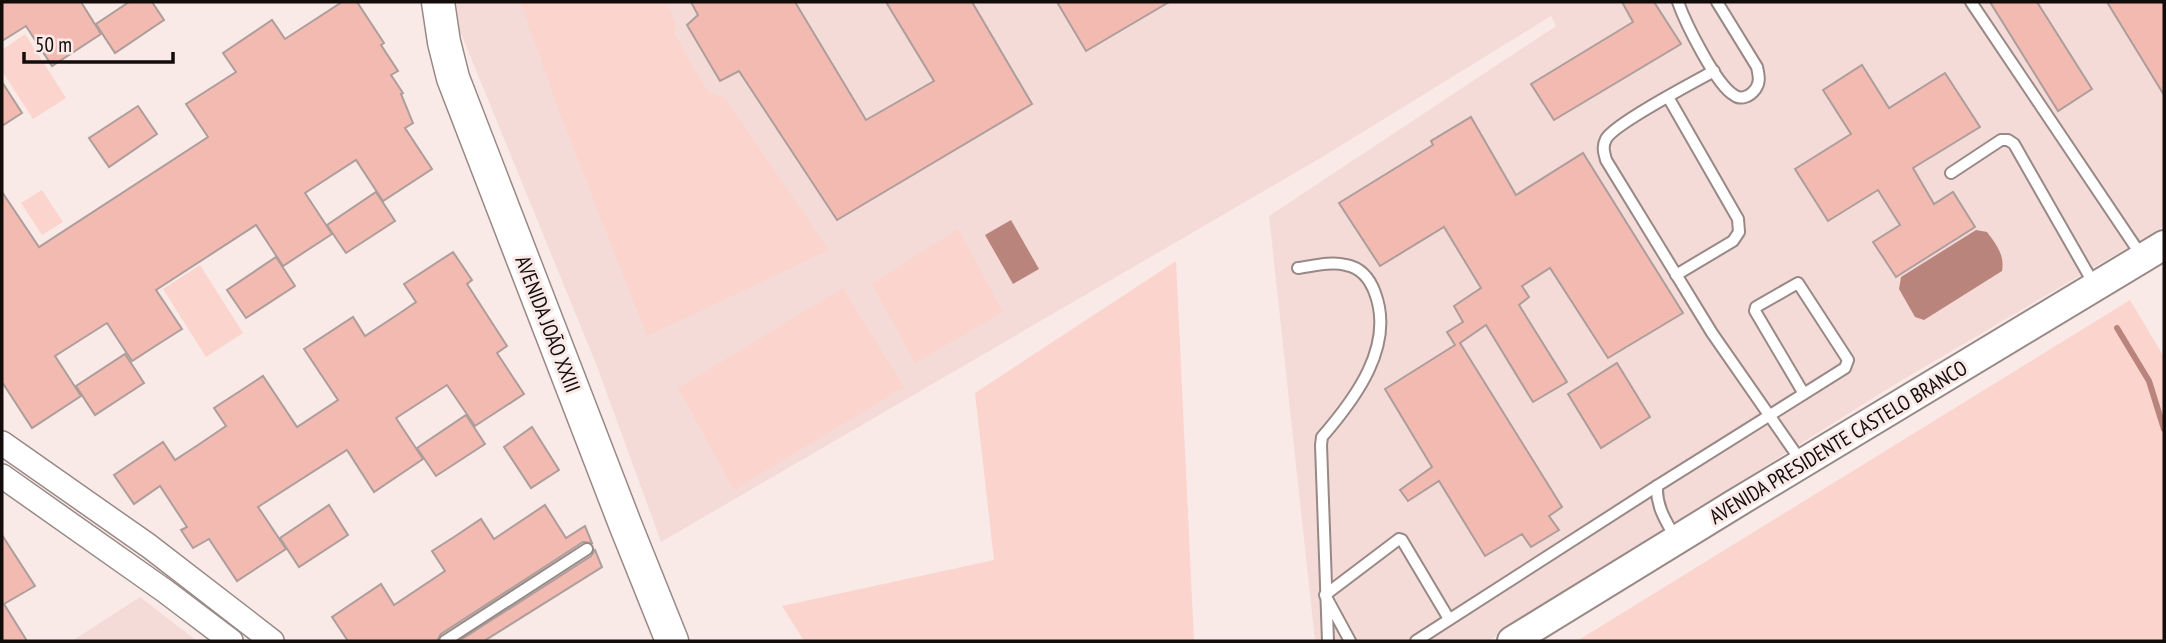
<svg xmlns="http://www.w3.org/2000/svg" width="2166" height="643" font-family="'PT Sans Narrow',sans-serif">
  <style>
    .built { fill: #f4dbd7 }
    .green { fill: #fbd4ce }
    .water { fill: #b9847b }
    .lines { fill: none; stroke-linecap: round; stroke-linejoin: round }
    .stream { stroke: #b9847b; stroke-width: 6 }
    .building { fill: #f3bab1; stroke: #ad9d9b; stroke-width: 2 }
    .service-casing { stroke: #988986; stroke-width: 14 }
    .minor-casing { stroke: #988986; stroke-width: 26 }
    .tertiary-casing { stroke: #988986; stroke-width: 32 }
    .secondary-casing { stroke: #988986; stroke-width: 35 }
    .service { stroke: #fff; stroke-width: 10 }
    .minor { stroke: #fff; stroke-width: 23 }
    .tertiary { stroke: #fff; stroke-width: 28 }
    .secondary { stroke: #fff; stroke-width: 32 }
    .labels { text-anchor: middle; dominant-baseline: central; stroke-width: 6; stroke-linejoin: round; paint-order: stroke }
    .street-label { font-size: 21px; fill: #120c0b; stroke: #faeae7 }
  </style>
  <rect width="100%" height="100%" fill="#faeae7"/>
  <g class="built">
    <path d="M456,2H2164V226L1889,388L1488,641H1315L1269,216L1556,26L1551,16L1324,156L661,542L598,369L460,31Z"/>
    <path d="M140,597L197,641H72Z"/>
  </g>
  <g class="green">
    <path d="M520,2H666L675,22V35L708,92L725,98L829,250L647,336L562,119Z"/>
    <path d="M25,34L66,98L33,119L2,71V50Z"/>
    <path d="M42,190L63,222L42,235L21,203Z"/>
    <path d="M958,229L1003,312L915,363L872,284Z"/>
    <path d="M1176,261L1194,641H804L782,606L994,560L975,393Z"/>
    <path d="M200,265L243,333L206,357L163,289Z"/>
    <path d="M843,288L904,387L734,490L678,388Z"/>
    <path d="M2130,300L2164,357V641H1577Z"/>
  </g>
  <g class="water">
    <path d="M1011,220L1039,269L1013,284L985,235Z"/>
    <path d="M1976,230L1987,232C1996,244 2005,255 2002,271L1924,320L1915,317L1899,289L1901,277Z"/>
  </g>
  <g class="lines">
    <path class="stream" d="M2117,328L2149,381L2164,429"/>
  </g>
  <g class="building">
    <path d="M2,2H81L101,34L52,66L26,26L2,41Z"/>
    <path d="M129,2H152L164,20L115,53L96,24Z"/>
    <path d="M342,2H357L384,43L381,45L398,71L391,75L403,93L401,94L413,123L405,128L432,169L383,201L356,160L305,193L332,234L283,266L256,225L156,290L182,329L160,343L132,361L107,323L55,356L81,396L32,428L2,382V192L39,247L208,137L186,104L236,72L223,53L272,20L285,39Z"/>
    <path d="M691,2H795L866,120L934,81L886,2H972L1032,104L837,220L739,71L720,81L687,25L698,15Z"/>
    <path d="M1057,2H1169L1086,51Z"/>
    <path d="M1622,2H1654L1681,44L1554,120L1531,84L1633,22Z"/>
    <path d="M1990,2H2037L2092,89L2058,111Z"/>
    <path d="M2107,2H2164V95Z"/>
    <path d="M1862,65L1889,108L1945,73L1980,127L1913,168L1934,204L1953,192L1975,227L1896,277L1873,242L1900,225L1878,190L1828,221L1795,169L1851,134L1823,90Z"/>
    <path d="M2,82L22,113L2,126Z"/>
    <path d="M138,106L157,134L109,167L89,138Z"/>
    <path d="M1471,117L1516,195L1583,153L1683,313L1608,358L1550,268L1522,286L1529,297L1519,305L1567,382L1533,402L1486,325L1460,343L1562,507L1549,516L1559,530L1531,547L1522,534L1485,556L1439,481L1408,501L1400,490L1432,467L1385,389L1455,345L1447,332L1463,322L1454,306L1481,288L1444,227L1380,266L1339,203L1433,145L1431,141Z"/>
    <path d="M376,192L395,221L346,253L327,225Z"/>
    <path d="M453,252L472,280L467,284L507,346L497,353L524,394L475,426L447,385L396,418L423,459L374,492L347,450L258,507L286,549L237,581L209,539L193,548L181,530L187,527L160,486L134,504L114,475L163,442L175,460L198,445L226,426L214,408L263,376L297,427L338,400L304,349L353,317L365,336L400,313L416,302L404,284Z"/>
    <path d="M276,257L295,286L246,318L227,290Z"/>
    <path d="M125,354L144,383L95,415L76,386Z"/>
    <path d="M1617,363L1650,417L1601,448L1568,394Z"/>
    <path d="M466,415L485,444L436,476L417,448Z"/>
    <path d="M532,427L559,470L531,488L504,447Z"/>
    <path d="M329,505L348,535L299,567L280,538Z"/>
    <path d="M545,505L566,538L585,526L592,543L583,542L441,634L437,641H348L332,617L381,584L394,605L445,571L432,551L454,537L481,519L494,539Z"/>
    <path d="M2,535L35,586L4,604L27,641H2Z"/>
    <path d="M595,550L602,567L484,641H459L591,556Z"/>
  </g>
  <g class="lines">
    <defs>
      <g id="service">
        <path d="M1678,2C1685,22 1716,85 1734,95C1740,100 1748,97 1753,92C1761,84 1759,76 1757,67L1717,2"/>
        <path d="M1971,2L2143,258"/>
        <path d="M1714,71C1694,82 1614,124 1606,139C1602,147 1604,152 1606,160L1712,333L1801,461"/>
        <path d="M1668,97L1738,219L1739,232L1733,241L1676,275"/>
        <path d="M1951,173L2001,140H2008L2014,144L2095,286"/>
        <path d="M1298,268C1313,266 1331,261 1346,265C1362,268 1370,279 1375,293C1395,346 1355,399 1322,437L1321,445L1328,641"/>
        <path d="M1676,539C1666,521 1656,507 1657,486L1845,368L1848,360L1798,283L1756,307L1755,311L1804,394"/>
        <path d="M445,641L587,549"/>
        <path d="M1350,641L1325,595L1399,539L1402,540L1449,619"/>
        <path d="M1416,641L1657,486"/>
      </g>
      <g id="minor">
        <path d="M2,443L149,546L272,641"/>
        <path d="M2,476L165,591L231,641"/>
      </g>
      <path id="tertiary" d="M1512,641L1733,505L2164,245"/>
      <path id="secondary" d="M438,2L444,42L453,78L625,524L672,641"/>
    </defs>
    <use href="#service" class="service-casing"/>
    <use href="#minor" class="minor-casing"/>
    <use href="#tertiary" class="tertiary-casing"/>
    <use href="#secondary" class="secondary-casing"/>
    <use href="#service" class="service"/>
    <use href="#minor" class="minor"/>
    <use href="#tertiary" class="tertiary"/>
    <use href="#secondary" class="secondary"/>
  </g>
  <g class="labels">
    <g class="street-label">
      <text transform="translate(548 324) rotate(69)">AVENIDA JOÃO XXIII</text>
      <text transform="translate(1838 442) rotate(-31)">AVENIDA PRESIDENTE CASTELO BRANCO</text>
    </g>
  </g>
  <rect width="2166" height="643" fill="none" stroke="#120c0b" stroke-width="7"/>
  <path d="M24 52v10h149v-10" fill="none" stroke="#120c0b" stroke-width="3.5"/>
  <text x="35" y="52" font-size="21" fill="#120c0b" stroke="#faeae7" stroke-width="5" paint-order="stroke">50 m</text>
</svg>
